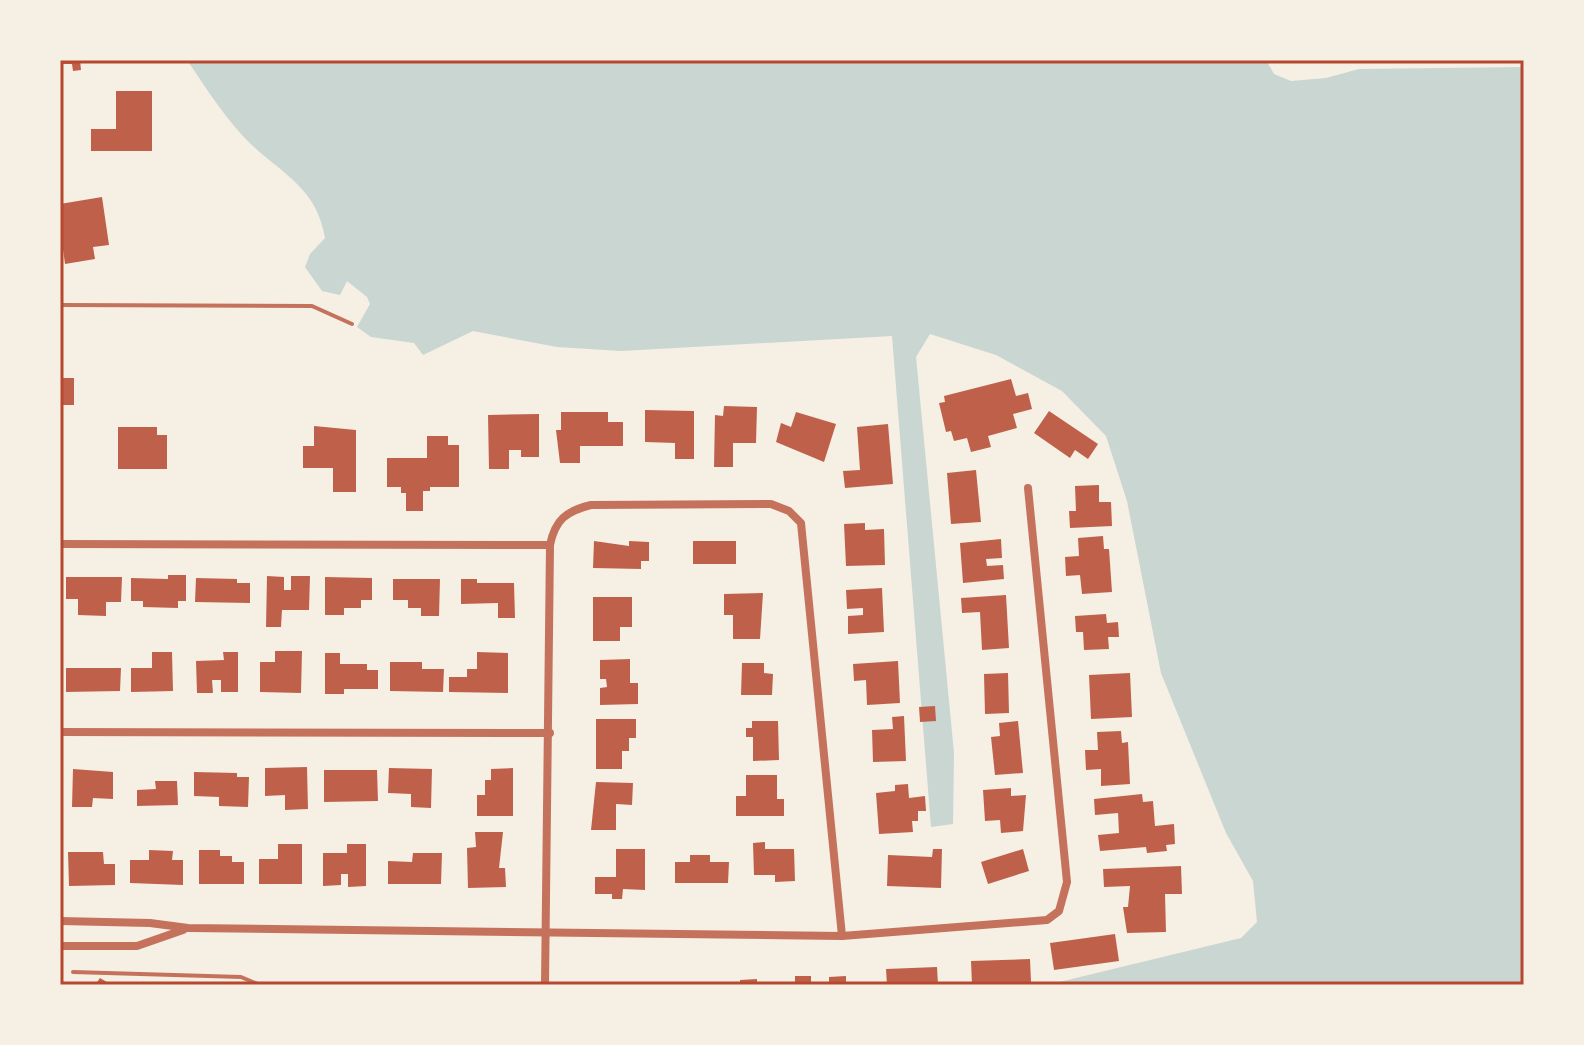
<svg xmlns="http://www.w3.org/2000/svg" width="1584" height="1045" font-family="'IBM Plex Sans',sans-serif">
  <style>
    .water { fill: #c9d6d2 }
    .building { fill: #bf614a }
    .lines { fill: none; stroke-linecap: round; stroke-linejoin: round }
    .service { stroke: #c5725c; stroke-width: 4 }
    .minor { stroke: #c5725c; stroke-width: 8 }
    .neatline { fill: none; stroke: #b5482f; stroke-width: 3 }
  </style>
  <rect width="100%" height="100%" fill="#f6efe4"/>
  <path class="water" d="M187,60H1266L1274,74L1291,81L1326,78L1359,69L1524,67V985H1047L1241,938L1257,922L1253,881L1226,833L1161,673L1127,501L1106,436L1062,391L996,355L930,334L916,357L954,753L953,824L931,827L892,336L621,351L557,347L473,331L423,355L414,343L371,337L357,327L370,304L367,297L347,281L340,295L322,291L305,267L310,254L325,238C316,183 276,172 242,135C221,112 204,85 187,60Z"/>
  <g class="building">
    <path d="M60,60H80L81,70L73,71L72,64H60Z"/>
    <path d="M116,91H152V151H91V129H116Z"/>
    <path d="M102,197L109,245L93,247L95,259L65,264L63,249L60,250V204Z"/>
    <rect x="60" y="378" width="14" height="27"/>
    <path d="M1011,379L1016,396L1028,393L1032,409L1013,414L1017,428L988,436L991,447L971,452L967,438L954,441L951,431L946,432L939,403L945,402L944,396Z"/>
    <path d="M724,406L757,407L756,443H733V467H714L715,415L723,416Z"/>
    <path d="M645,410L694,411V459H675V443L645,442Z"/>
    <path d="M1049,411L1098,444L1088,459L1075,450L1070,458L1034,433Z"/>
    <path d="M561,412H608V422H623V446H580V463H560L556,430H561Z"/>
    <path d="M796,412L836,424L824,462L776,442L781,423L791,427Z"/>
    <path d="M539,414V457H521V450H509V469H489L488,415Z"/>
    <path d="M888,424L893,484L845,488L843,471L860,470L857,427Z"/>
    <path d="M314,426L356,430V492H333V468H303V446H314Z"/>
    <path d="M118,427H157V435H167V469H118Z"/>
    <path d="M427,436H448V445H459V487H430V491H423V511H406V493H401V487H387V458H427Z"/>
    <path d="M976,470L981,522L951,524L947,473Z"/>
    <path d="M1099,485V502H1111L1112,526L1070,528L1069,511H1076L1075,486Z"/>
    <path d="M865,523V530L884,529L885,565L846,566L844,524Z"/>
    <path d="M1103,536L1104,549H1109L1112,592L1082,594L1080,575L1066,576L1065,557L1079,556L1078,538Z"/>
    <path d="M1001,539L1002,558L986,559L987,566L1003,565L1004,579L963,583L960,543Z"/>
    <path d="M594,541L629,546V541L649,542V561H641V569L593,568Z"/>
    <rect x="693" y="541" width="43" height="23"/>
    <path d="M168,575H186V601H178V608L143,607V601H131V578L168,579Z"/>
    <path d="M267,576L284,577V590H291V576H310L309,610H282L281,627H266Z"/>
    <path d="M66,577H122L121,602H106V616L78,615V599H66Z"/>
    <path d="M325,577L372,578V600H361V608H344V615H325Z"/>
    <path d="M196,578L237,579V583H250V603L195,602Z"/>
    <path d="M393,579H440L439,616H421V608H408V600H393Z"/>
    <path d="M461,579H477V583H514L515,618H498V603L461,604Z"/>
    <path d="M882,588L884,632L848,634V616L863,615V608L847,609L846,590Z"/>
    <path d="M763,593L760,639H733V615H724V594Z"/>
    <path d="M1006,595L1009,648L982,650L980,612L962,613L961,598Z"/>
    <path d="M593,597H632V627H620V641H593Z"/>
    <path d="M1106,614L1107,623L1118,622L1119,637H1108L1109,649L1084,650L1083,632H1076L1075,616Z"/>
    <path d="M275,651H302L301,693L260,692V662H275Z"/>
    <path d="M152,652H172L173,691L131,692V668H152Z"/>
    <path d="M223,652H238V692H221V680H212L213,693H197L196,661L224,660Z"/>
    <path d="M477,652L508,653V693L449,692V677H467V669H477Z"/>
    <path d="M325,653H340V664H367V670H378V689H344V694H325Z"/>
    <path d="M630,659V683H638V704L600,705V688L607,687L606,679H600V660Z"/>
    <path d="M898,661L900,703L867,705L866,680L854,681L853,664Z"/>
    <path d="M390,662H422V669H444L443,692L390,691Z"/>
    <path d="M742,663H764V673L773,674L772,695H741Z"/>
    <path d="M66,668H121L120,691L66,692Z"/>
    <path d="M1008,673L1009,713L985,714L984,674Z"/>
    <path d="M1130,673L1132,717L1091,719L1089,675Z"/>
    <path d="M935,706L936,721L920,722L919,707Z"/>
    <path d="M904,716L906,761L873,762L872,730L893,729L892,717Z"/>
    <path d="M596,719H636V738H629V751H622V769H596Z"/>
    <path d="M752,721H778L779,760L753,761V737H746V728H752Z"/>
    <path d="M1018,721L1023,773L995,775L991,737L1000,736L999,723Z"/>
    <path d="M1121,731L1122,743L1128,742L1130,784L1101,786V769L1086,770L1085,750H1098L1097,732Z"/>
    <path d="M307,767L308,809L285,810V795L265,796V768Z"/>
    <path d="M389,768L432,769L431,808L411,807V794L388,793Z"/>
    <path d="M513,768V816H477V795H485V780H491V769Z"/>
    <path d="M73,769L113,772V799L93,798L92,807H72Z"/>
    <path d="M324,770H377L378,801L324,802Z"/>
    <path d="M194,772L237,773V777H249L248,807L219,806V797L194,796Z"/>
    <path d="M746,775H777V799H784V816H736V796H746Z"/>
    <path d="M155,781H177L178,805L137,806V790L156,789Z"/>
    <path d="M596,782L633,783L632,805L616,804V830H591Z"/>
    <path d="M908,784L909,798L925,796L926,811H918V821H912L913,832L879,834L876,793L895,791V785Z"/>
    <path d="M1011,788V796L1026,795L1023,831L1001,833L1000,820L985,821L983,790Z"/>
    <path d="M1142,794L1143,802L1153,801L1155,826L1174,824L1175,844L1166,845L1167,851L1147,853L1146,847L1100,851L1098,835L1119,833L1118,813L1095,815L1094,799Z"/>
    <path d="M475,832H503L499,868H505L506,887L468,888L467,848L476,847Z"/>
    <path d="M765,842V849H794L795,881L775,882V875H754L753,843Z"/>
    <path d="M278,844H302V884H259V859H278Z"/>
    <path d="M347,844H366V886L348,887V874H341V885L323,886V853H347Z"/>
    <path d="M616,849H645V890L623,889L622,899H612V894H595V877H616Z"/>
    <path d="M933,849H942L941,888L887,886L888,855L932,857Z"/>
    <path d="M1023,849L1029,871L988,884L981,862Z"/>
    <path d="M149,850L173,851L172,860H183V885L130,883V860H149Z"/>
    <path d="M199,850H220V856H232V862H244V884H199Z"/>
    <path d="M68,852H103L104,864H115V885L69,886Z"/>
    <path d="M413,853H442L441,884H388V861L412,862Z"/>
    <path d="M690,855H710V862H729L728,883H675V862H690Z"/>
    <path d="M1181,866L1182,894H1165L1166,932L1127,933L1123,907H1128L1130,886L1104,887L1103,869Z"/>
    <path d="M1115,934L1119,961L1054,970L1050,943Z"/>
    <path d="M1030,959L1031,982L972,985L971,961Z"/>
    <path d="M937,967L938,985H887L886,969Z"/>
    <rect x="795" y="976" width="16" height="9"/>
    <path d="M846,976V985H829V977Z"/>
    <path d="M100,978L112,985H95Z"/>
    <path d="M757,979V985H740V980Z"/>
  </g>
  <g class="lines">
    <g class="service">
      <path d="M60,305L312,306L352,324"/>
      <path d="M73,972L241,977L260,985"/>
    </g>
    <g class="minor">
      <path d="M60,544L550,545"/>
      <path d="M60,732L550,733"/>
      <path d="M60,921L150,923L188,928L842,936L1047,920L1059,911L1067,882L1028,488"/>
      <path d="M60,946H137L183,930"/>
      <path d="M545,985L550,545C555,520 566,511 591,505L771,504L789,511L801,523L842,936"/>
    </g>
  </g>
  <rect width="1584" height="1045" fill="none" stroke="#f6efe4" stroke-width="124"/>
  <rect x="62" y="62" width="1460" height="921" class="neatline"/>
</svg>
